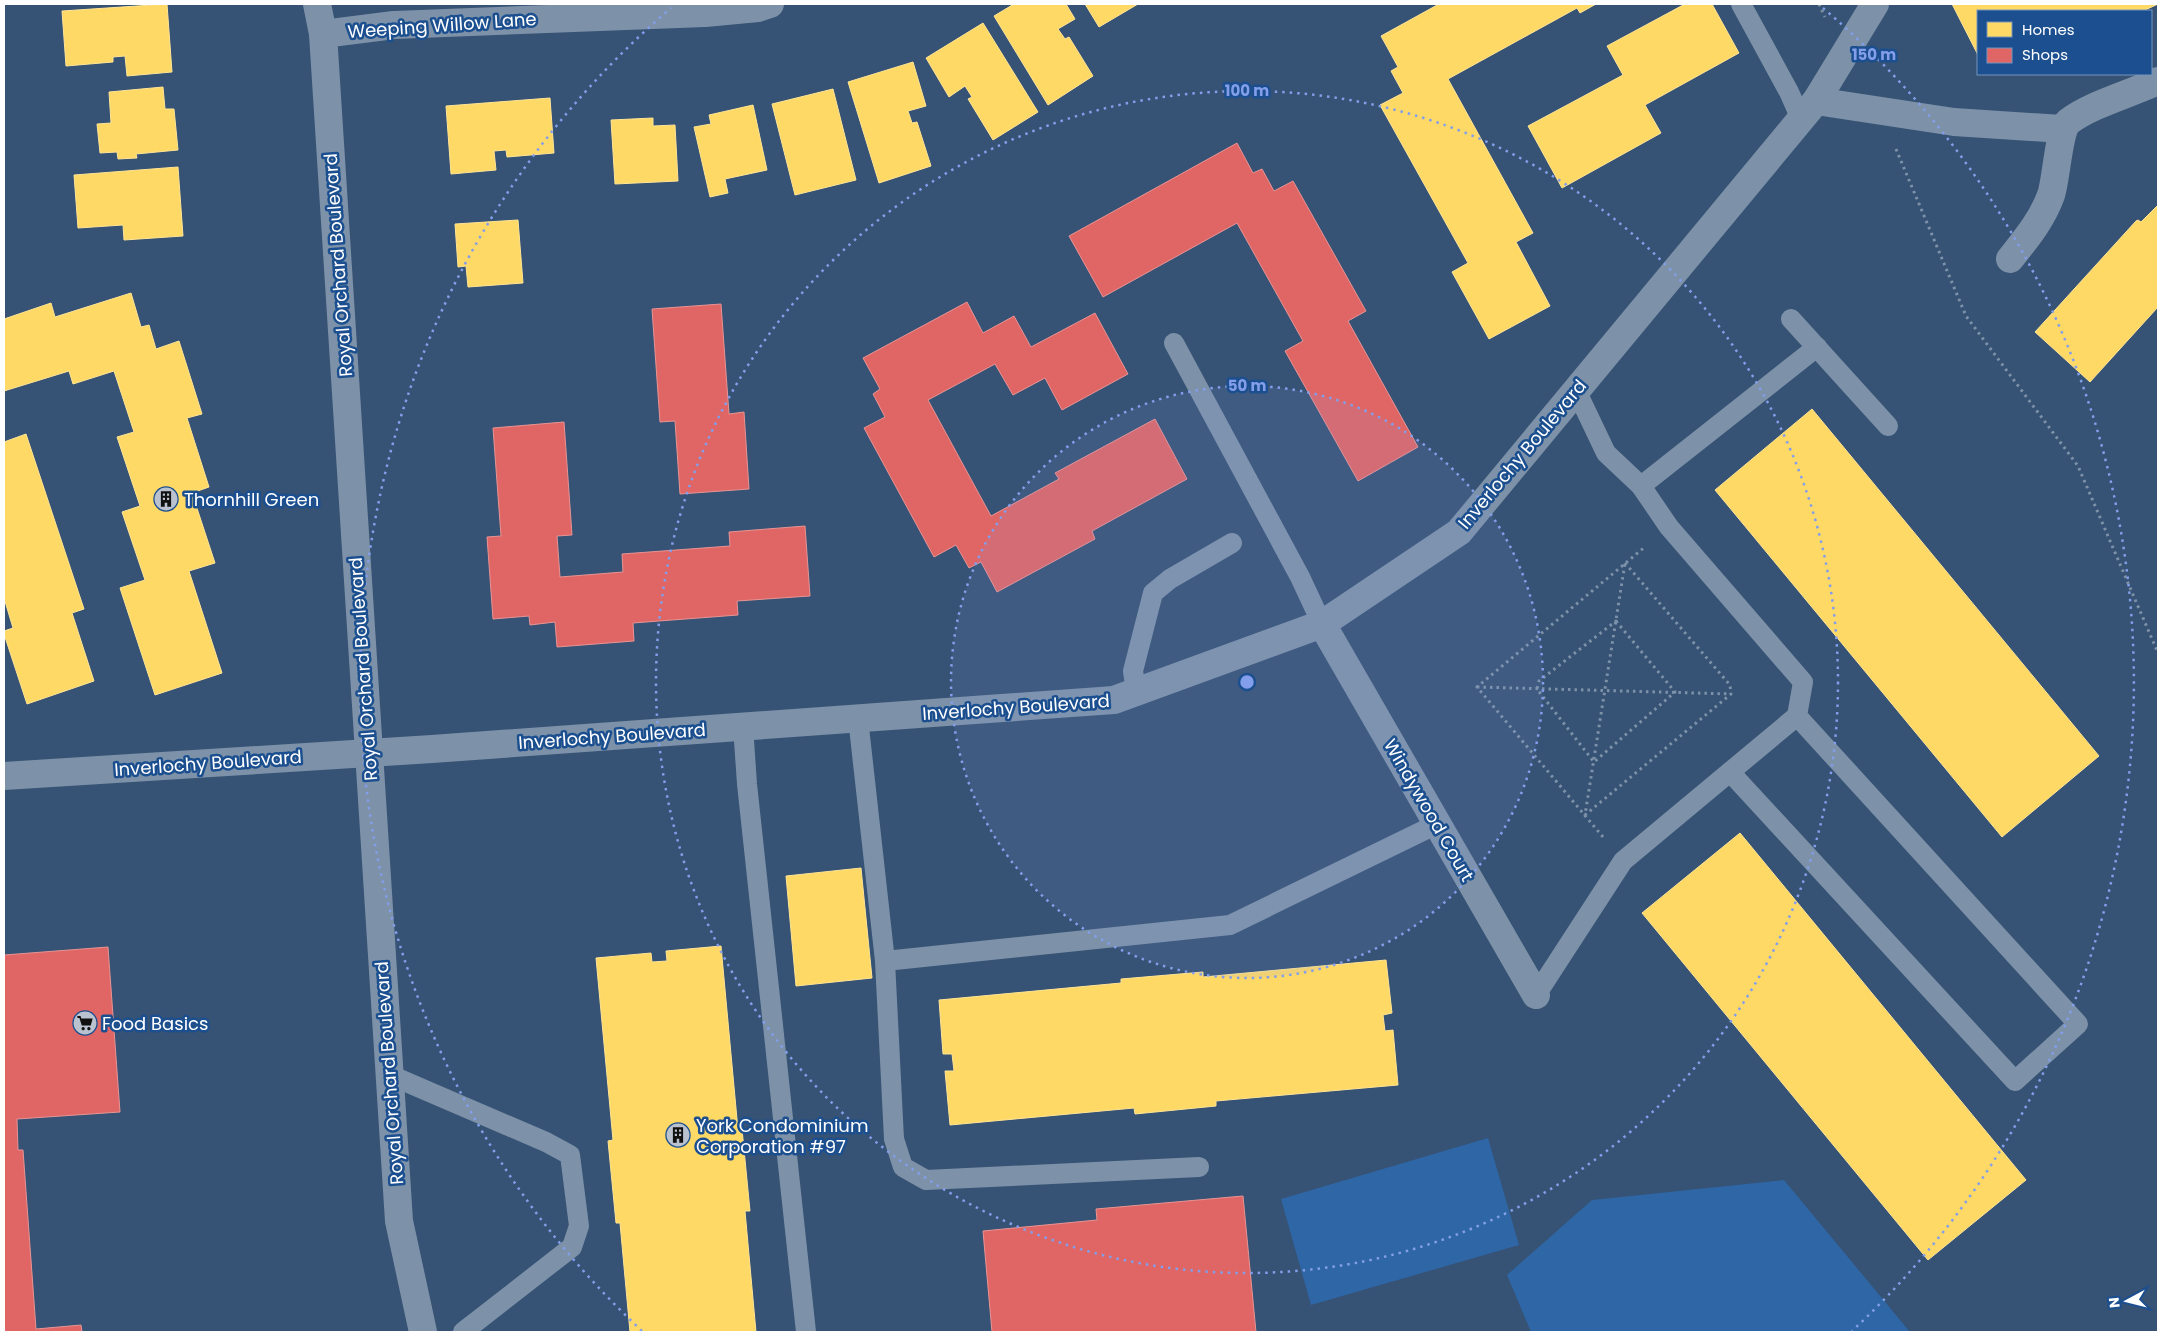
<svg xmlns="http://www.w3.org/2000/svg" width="2162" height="1336" font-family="Poppins,sans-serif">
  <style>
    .green { fill: #2f66a5 }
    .homes { fill: #ffd966; stroke: #ffe494 }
    .shops { fill: #e06666; stroke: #e99494 }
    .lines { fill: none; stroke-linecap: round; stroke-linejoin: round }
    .path { stroke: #7d92a8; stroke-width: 3; stroke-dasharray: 2.5 4; stroke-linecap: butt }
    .service { stroke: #7d92a8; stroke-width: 20 }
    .minor { stroke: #7d92a8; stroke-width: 28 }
    .tertiary { stroke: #7d92a8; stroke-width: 28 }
    .ring { fill: none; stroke: #839eea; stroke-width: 2.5; stroke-dasharray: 2.5 5 }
    .labels { text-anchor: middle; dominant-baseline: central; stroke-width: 5; stroke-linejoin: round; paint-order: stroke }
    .street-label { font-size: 18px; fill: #fff; stroke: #1b4f8f }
    .poi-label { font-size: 18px; fill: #fff; stroke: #1b4f8f; text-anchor: start }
    .centre { fill: #839eea; stroke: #1b4f8f; stroke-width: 2.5 }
    .ring-label { font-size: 15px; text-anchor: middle; font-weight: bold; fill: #839eea; stroke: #1b4f8f; stroke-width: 5; stroke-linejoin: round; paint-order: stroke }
  </style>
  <rect width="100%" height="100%" fill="#365274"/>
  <g class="green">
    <path d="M1488,1138L1519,1245L1311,1305L1281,1199Z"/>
    <path d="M1784,1180L1910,1332H1531L1507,1275L1592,1200Z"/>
  </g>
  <g class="homes">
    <path d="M167,4L172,72L127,76L125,56L113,57V62L66,66L62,11Z"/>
    <path d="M1014,4H1066L1075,19L1058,29L1065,39L1069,37L1093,76L1048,105L994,16Z"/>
    <path d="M1085,4H1138L1099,27Z"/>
    <path d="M1439,4H1596L1580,13L1577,8L1448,79L1533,233L1516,242L1550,306L1489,339L1452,272L1468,263L1380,105L1403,93L1391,71L1398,67L1381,36Z"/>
    <path d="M1685,4H1712L1739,53L1645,105L1661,133L1562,188L1528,126L1623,75L1607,46Z"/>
    <path d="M1952,4H2158L2143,11H1978V55Z"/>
    <path d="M983,23L1038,112L993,140L968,99L972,97L965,86L949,97L926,58Z"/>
    <path d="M913,62L926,106L908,111L912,123L917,122L931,166L879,183L848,82Z"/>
    <path d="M163,87L165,109H174L178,150L136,154L137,158L118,159L117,152L100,153L97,124L111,123L109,92Z"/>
    <path d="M833,89L856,180L795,195L772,104Z"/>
    <path d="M550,98L554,153L507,157L506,150L494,151L496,170L451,174L446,106Z"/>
    <path d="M753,105L767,170L725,179L728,193L710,197L694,127L711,124L709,115Z"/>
    <path d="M653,118V126L675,125L678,181L615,184L611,120Z"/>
    <path d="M178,167L183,236L124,240L123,225L78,228L74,175Z"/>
    <path d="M2158,205V307L2090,382L2035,332L2136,221L2138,220L2141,222Z"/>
    <path d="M518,220L523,283L468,287L466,266L458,267L455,224Z"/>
    <path d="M131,293L141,327L149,325L156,349L179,341L202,414L187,418L209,487L192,493L215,563L189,571L222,673L155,695L120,588L145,580L122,512L140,506L117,437L134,432L114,371L73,384L69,371L4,391V319L51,303L55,317Z"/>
    <path d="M1812,409L2099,756L2002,837L1715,490Z"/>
    <path d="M26,434L84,609L72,613L94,681L27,704L4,634V631L13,628L4,598V442Z"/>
    <path d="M1740,833L2026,1180L1928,1260L1642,913Z"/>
    <path d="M861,868L872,978L796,986L786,876Z"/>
    <path d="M721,946L738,1130L742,1129L750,1211H745L756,1332H630L620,1223H616L608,1141L613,1140L596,958L651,953L652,962L667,961L666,951Z"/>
    <path d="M1386,960L1392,1013L1383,1015L1385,1031L1393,1030L1398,1085L1216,1101V1106L1135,1114L1134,1108L950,1125L945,1071H954L952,1054H943L939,1000L1121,983V979L1203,972V977Z"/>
  </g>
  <g class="shops">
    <path d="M1237,143L1253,173L1262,169L1274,191L1293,181L1366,311L1348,321L1418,447L1358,481L1285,351L1303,341L1237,223L1103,297L1069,236Z"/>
    <path d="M967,302L983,333L1014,316L1031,347L1095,313L1128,374L1062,410L1045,378L1013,395L995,364L928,400L991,516L1059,479L1055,473L1155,419L1187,479L1092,531L1095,539L997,592L981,562L969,568L956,545L934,557L864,428L885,417L873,394L880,389L863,358Z"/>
    <path d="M721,304L729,414L744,412L749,489L680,494L675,421L660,422L652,309Z"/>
    <path d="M564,422L572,535L557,536L560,577L623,572L622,554L730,546L729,532L805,526L810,596L737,601L738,615L633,623L634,641L557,647L555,622L530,625L529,616L493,619L487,537L501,536L493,428Z"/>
    <path d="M108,947L120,1112L17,1119L18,1150H23L36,1329L81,1325L82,1332H4V955Z"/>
    <path d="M1243,1196L1256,1332H992L983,1231L1097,1220L1096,1209Z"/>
  </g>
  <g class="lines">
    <g class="path">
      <path d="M1819,4L1825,17"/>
      <path d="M1896,149L1966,316L2078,466L2158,653"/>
      <path d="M1625,563L1730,685L1731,694L1585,815Z"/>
      <path d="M1616,621L1675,692L1594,762L1537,689L1539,681Z"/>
      <path d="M1477,687L1731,694"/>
      <path d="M1603,837L1477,687L1646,546"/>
    </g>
    <g class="service">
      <path d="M1741,4L1789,92L1801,119"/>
      <path d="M1791,319L1888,426"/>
      <path d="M1174,343L1300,577L1322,624"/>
      <path d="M1576,390L1606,453L1641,486L1669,527L1803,682L1797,716L2078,1024L2015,1081L1730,772"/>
      <path d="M1641,486L1817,347"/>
      <path d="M1136,692L1133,671L1153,593L1170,579L1232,543"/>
      <path d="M858,718L885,961L894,1139L903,1167L926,1180L1199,1167"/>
      <path d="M743,726L747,784L806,1332"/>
      <path d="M885,961L1230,925L1437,824"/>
      <path d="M1536,995L1623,861L1797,716"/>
      <path d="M390,1075L546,1142L570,1155L579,1226L572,1247L463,1332"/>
    </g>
    <g class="minor">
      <path d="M323,34L394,25L705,13L758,8L770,4"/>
      <path d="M1816,101L1954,122L2062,129"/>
      <path d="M2010,259C2026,239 2042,220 2051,195C2056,181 2059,129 2068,122C2092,104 2130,94 2158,81"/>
      <path d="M1322,624L1536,995"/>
      <path d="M4,776L432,749L1114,700L1322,624L1459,532L1816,101L1875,4"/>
    </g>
    <path class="tertiary" d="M317,4L323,34L399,1221L423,1332"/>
  </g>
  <circle cx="1247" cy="682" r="296" fill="#839eea" fill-opacity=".12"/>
  <g class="ring">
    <circle cx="1247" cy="682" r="296"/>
    <circle cx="1247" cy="682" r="591"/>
    <path d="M642 1331A887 887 0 0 1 671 8M1823 8A887 887 0 0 1 1852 1331"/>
  </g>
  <defs>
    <symbol id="building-disc" viewBox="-11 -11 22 22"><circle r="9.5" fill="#b9c2ce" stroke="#1b4f8f"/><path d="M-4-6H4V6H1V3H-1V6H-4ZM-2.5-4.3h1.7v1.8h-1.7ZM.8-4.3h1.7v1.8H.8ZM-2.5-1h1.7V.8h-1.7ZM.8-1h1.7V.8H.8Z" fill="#111"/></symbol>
    <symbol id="supermarket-disc" viewBox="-11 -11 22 22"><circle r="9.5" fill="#b9c2ce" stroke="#1b4f8f"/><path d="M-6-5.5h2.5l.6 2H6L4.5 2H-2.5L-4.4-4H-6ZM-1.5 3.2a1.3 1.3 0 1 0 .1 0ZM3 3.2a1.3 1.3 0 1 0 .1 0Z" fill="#111"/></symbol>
  </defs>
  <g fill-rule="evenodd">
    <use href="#building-disc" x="152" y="485" width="28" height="28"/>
    <use href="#supermarket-disc" x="71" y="1009" width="28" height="28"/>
    <use href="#building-disc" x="664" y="1121" width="28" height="28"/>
  </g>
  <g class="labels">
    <g class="street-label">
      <text transform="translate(442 25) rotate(-4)">Weeping Willow Lane</text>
      <text transform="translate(338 265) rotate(-94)">Royal Orchard Boulevard</text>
      <text transform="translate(1522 454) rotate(-50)">Inverlochy Boulevard</text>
      <text transform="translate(363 669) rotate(-94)">Royal Orchard Boulevard</text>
      <text transform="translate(1016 707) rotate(-4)">Inverlochy Boulevard</text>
      <text transform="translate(612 736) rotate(-4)">Inverlochy Boulevard</text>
      <text transform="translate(208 763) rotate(-4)">Inverlochy Boulevard</text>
      <text transform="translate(1429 810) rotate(60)">Windywood Court</text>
      <text transform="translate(389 1073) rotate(-94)">Royal Orchard Boulevard</text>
    </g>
    <g class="poi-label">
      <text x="184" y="499">Thornhill Green</text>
      <text x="102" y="1023">Food Basics</text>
      <text x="696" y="1125">York Condominium<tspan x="696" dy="21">Corporation #97</tspan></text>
    </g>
  </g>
  <circle cx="1247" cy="682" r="8" class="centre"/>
  <g class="ring-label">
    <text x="1874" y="60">150 m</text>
    <text x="1247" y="96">100 m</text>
    <text x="1247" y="391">50 m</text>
  </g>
  <rect width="2162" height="1336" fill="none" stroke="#ffffff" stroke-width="10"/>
  <rect x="1977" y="10" width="175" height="65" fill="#1b4f8f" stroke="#7695bc"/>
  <rect x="1987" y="22" width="25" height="15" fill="#ffd966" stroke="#7695bc"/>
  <text x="2022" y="35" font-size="15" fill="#ffffff">Homes</text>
  <rect x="1987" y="48" width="25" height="15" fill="#e06666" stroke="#7695bc"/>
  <text x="2022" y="60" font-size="15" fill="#ffffff">Shops</text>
  <g transform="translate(2127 1301) rotate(263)" stroke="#1b4f8f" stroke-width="4" paint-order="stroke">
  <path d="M0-4L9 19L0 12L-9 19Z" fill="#ffffff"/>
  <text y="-8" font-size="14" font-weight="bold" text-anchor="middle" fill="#ffffff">N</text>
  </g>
</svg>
